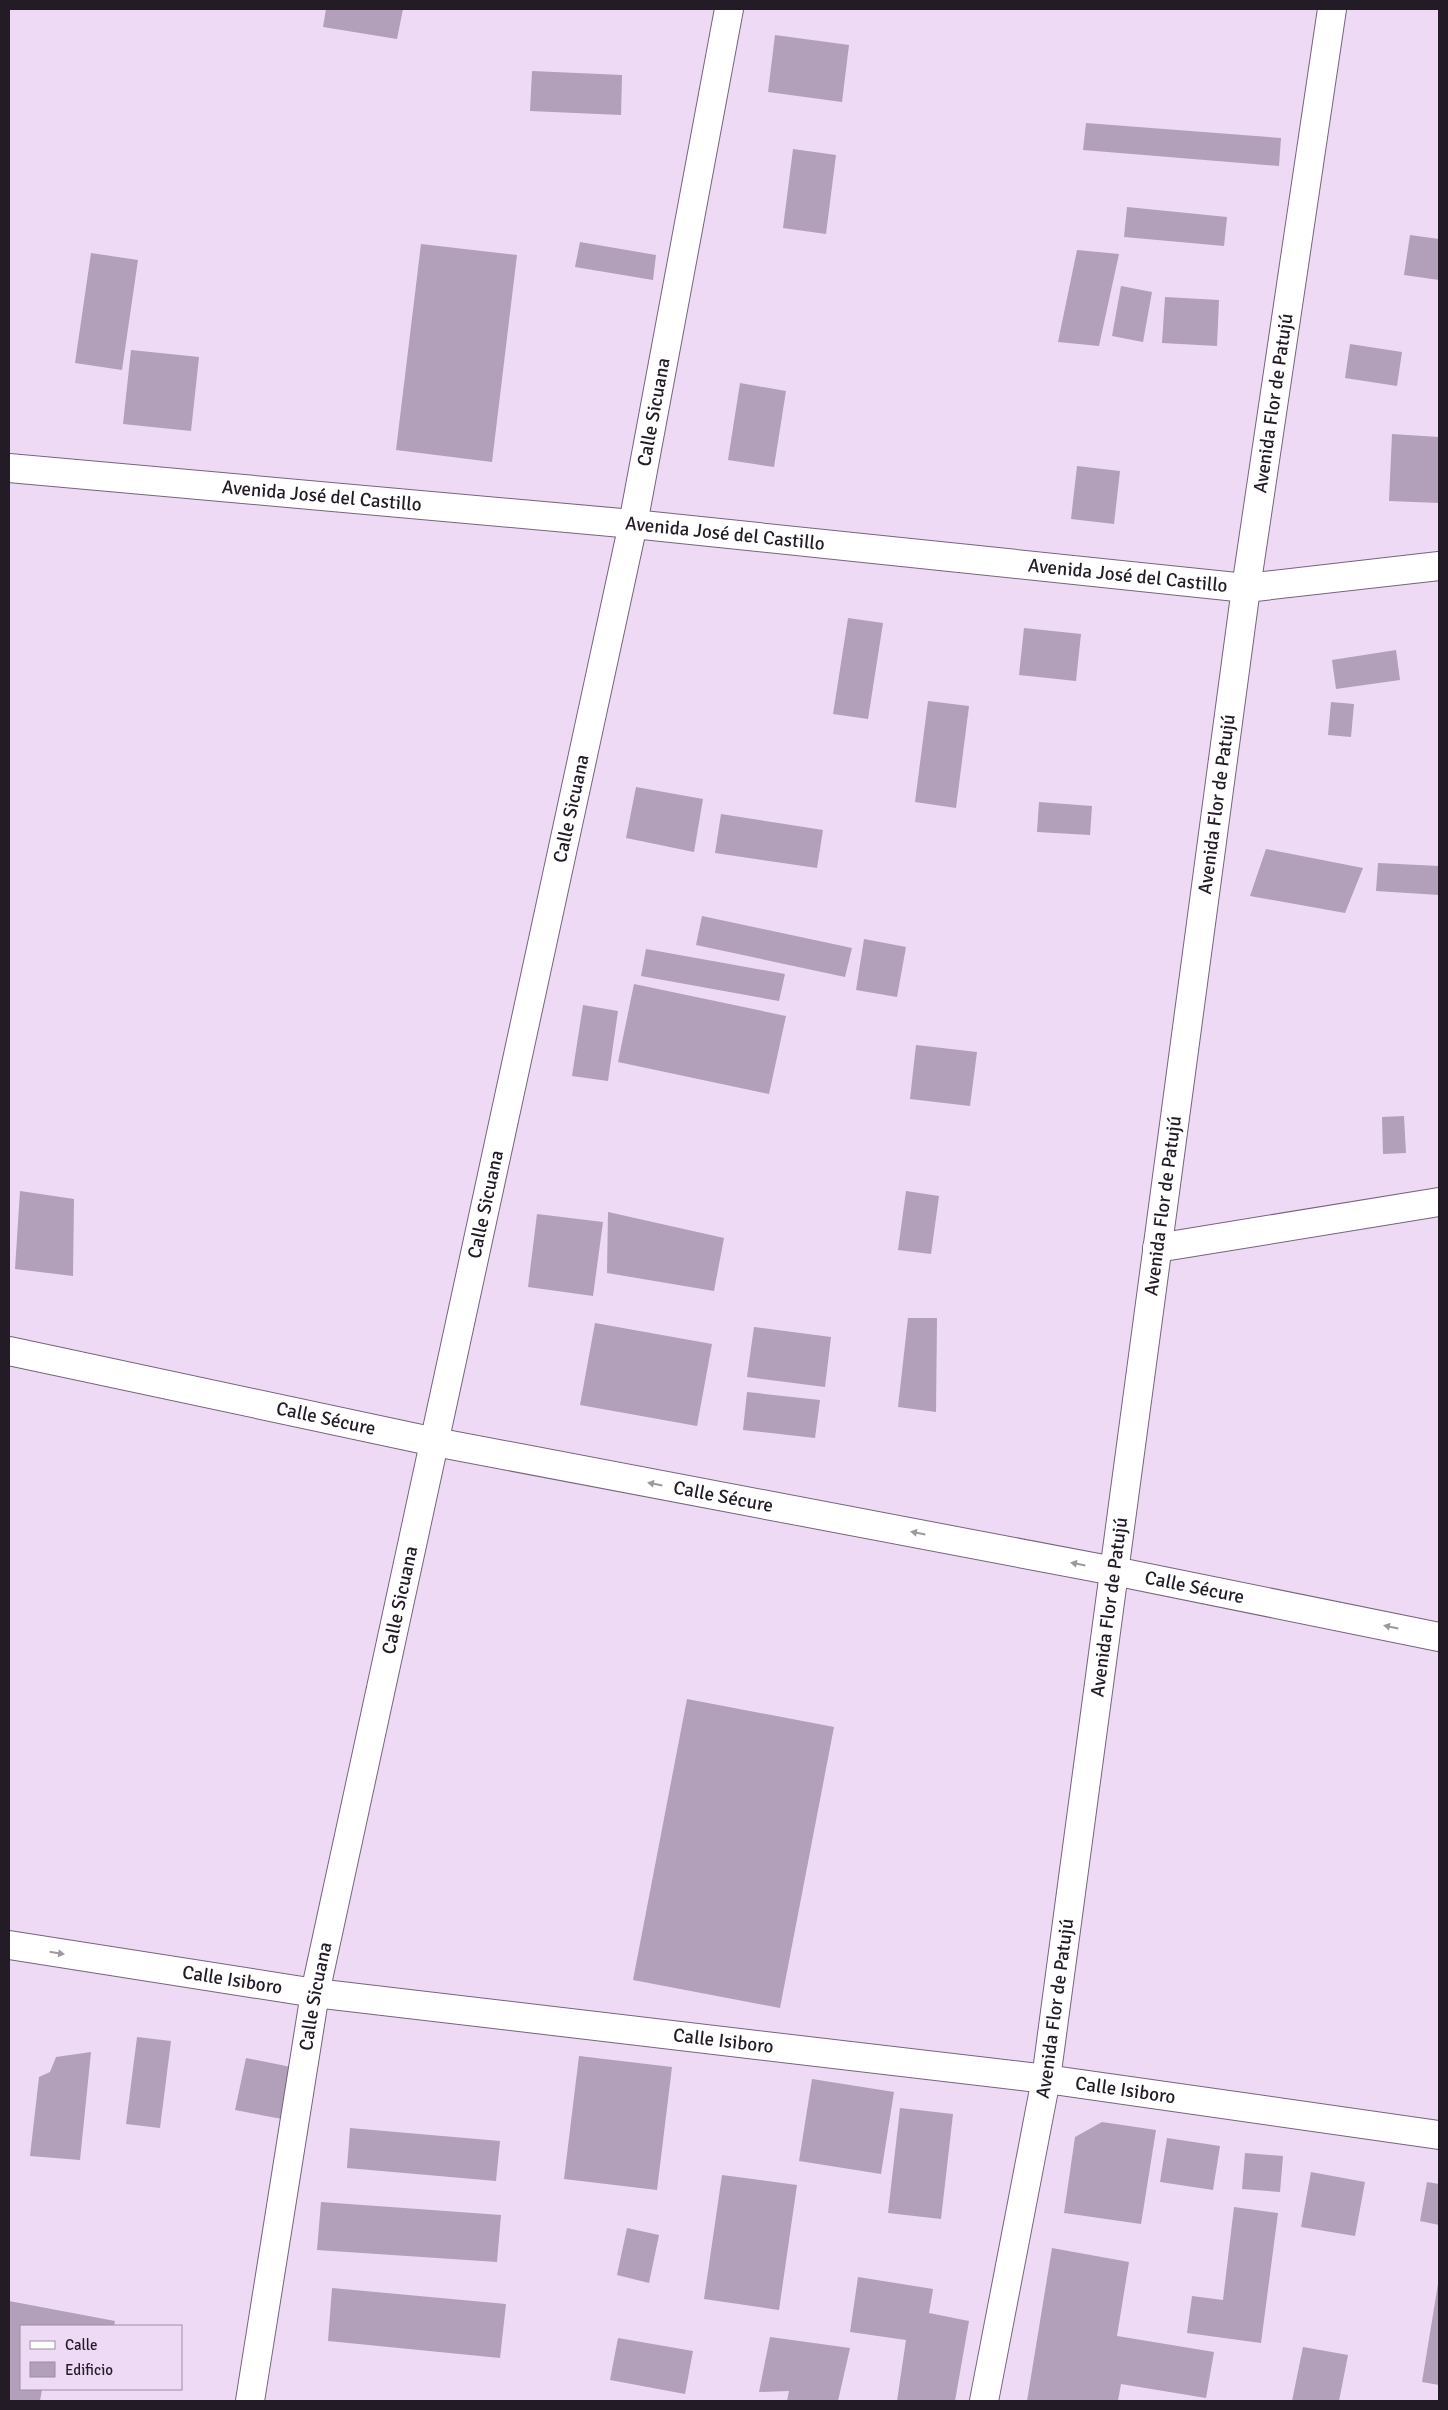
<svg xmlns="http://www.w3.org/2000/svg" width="1448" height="2410" font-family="Signika,sans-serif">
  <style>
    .building { fill: #b29fb9 }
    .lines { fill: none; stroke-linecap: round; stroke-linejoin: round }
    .street-casing { stroke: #76647c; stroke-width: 30 }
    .secondary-casing { stroke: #76647c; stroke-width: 30 }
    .street { stroke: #fff; stroke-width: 28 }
    .secondary { stroke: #fff; stroke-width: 28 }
    .oneway { fill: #9c999d }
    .labels { text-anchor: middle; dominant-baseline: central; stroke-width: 4; stroke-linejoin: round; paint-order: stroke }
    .street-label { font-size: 19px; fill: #231c26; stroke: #eedaf5 }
  </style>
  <rect width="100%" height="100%" fill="#eedaf5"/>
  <g class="building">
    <path d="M326,9H403L397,39L323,27Z"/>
    <path d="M775,35L849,45L842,102L768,92Z"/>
    <path d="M532,71L622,75L621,115L530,111Z"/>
    <path d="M1086,123L1281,138L1279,166L1083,150Z"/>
    <path d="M793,149L836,155L826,234L783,228Z"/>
    <path d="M1127,207L1227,217L1224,246L1124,237Z"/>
    <path d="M1410,235L1439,239V280L1404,275Z"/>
    <path d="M580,242L656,255L653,280L575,267Z"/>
    <path d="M421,244L517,255L492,462L396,450Z"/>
    <path d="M1077,250L1119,254L1099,346L1058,342Z"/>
    <path d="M91,253L138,260L122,370L75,363Z"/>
    <path d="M1121,286L1152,292L1143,342L1112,336Z"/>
    <path d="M1165,297L1219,300L1217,346L1162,343Z"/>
    <path d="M1350,344L1402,352L1397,386L1345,378Z"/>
    <path d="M131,350L199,357L191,431L123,424Z"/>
    <path d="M740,383L786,391L774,467L728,460Z"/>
    <path d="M1392,434L1439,437V503L1389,501Z"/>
    <path d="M1077,466L1120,471L1114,524L1071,519Z"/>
    <path d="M848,618L883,623L868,719L833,714Z"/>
    <path d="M1024,628L1081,634L1076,681L1019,675Z"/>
    <path d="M1396,650L1400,680L1336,689L1332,660Z"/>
    <path d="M928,701L969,706L956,808L915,802Z"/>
    <path d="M1331,702L1354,704L1351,737L1328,735Z"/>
    <path d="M636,787L703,799L694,852L626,838Z"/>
    <path d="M1039,802L1092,806L1090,835L1037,832Z"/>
    <path d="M721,814L823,830L817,868L715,853Z"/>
    <path d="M1266,849L1363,868L1345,913L1250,896Z"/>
    <path d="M1378,863L1439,866V895L1376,891Z"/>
    <path d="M702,916L852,948L845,977L696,945Z"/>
    <path d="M864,939L906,947L897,997L856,990Z"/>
    <path d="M646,949L785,974L779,1001L641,976Z"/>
    <path d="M634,984L786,1016L769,1094L618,1062Z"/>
    <path d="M583,1005L618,1011L608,1081L572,1076Z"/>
    <path d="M916,1045L977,1052L970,1106L910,1099Z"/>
    <path d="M1404,1116L1406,1153L1383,1154L1382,1117Z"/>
    <path d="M20,1191L74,1199L73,1276L15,1269Z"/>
    <path d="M906,1191L939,1196L931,1254L898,1250Z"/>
    <path d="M608,1212L724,1238L714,1291L607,1273Z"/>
    <path d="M537,1214L603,1222L593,1296L528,1287Z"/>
    <path d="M908,1318H937L936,1412L898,1407Z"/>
    <path d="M595,1323L712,1344L697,1426L580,1405Z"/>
    <path d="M754,1327L831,1337L825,1387L747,1377Z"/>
    <path d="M747,1392L820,1400L815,1438L743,1430Z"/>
    <path d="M687,1699L834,1727L780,2008L633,1980Z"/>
    <path d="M137,2037L171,2041L160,2128L126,2124Z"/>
    <path d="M91,2052L80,2160L30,2156L39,2077L50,2072L56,2057Z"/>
    <path d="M579,2056L672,2067L657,2190L564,2179Z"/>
    <path d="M246,2058L291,2067L282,2119L235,2110Z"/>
    <path d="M812,2079L894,2092L881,2174L799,2161Z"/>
    <path d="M900,2108L953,2114L941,2219L888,2213Z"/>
    <path d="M1102,2122L1156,2130L1141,2224L1064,2213L1075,2137Z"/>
    <path d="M350,2128L500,2141L496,2181L347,2168Z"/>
    <path d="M1167,2138L1220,2146L1213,2190L1160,2182Z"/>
    <path d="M1245,2153L1283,2156L1280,2192L1242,2189Z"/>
    <path d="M1311,2172L1365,2182L1355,2236L1301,2227Z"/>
    <path d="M722,2175L797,2185L779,2310L704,2299Z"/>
    <path d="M1427,2182L1439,2184V2225L1420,2221Z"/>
    <path d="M321,2202L501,2215L497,2262L317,2250Z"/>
    <path d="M1234,2207L1278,2213L1261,2343L1187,2333L1192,2296L1223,2300Z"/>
    <path d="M627,2228L659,2235L649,2283L617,2275Z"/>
    <path d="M1052,2248L1129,2262L1117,2336L1214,2352L1206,2398L1121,2384L1118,2401H1027Z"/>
    <path d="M858,2277L933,2289L929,2313L969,2321L955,2401H897L906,2340L850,2332Z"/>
    <path d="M1438,2284H1439V2385L1422,2382Z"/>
    <path d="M332,2288L506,2304L500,2358L328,2341Z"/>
    <path d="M9,2301L115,2321L114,2326H21V2389H42L40,2401H9Z"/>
    <path d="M770,2337L850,2348L838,2401H787L789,2391L759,2392Z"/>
    <path d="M618,2338L693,2351L685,2394L610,2380Z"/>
    <path d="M1303,2347L1348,2355L1339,2401H1292Z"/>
  </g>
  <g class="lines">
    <defs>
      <g id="street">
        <path id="s1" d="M9,468L633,524L1246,588"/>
        <path d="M1157,1248L1439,1202"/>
        <path id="s2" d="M9,1351L435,1442L1114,1571L1439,1637"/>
        <path id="s3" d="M9,1945L315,1993L1046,2079L1439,2135"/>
        <path id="s4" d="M250,2401L315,1993L633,524L729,9"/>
      </g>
      <g id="secondary">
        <path d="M1246,588L1439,566"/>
        <path id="s5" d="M984,2401L1046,2079L1246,588L1332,9"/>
      </g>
    </defs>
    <use href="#street" class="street-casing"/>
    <use href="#secondary" class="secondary-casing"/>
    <use href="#street" class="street"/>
    <use href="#secondary" class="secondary"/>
  </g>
  <defs><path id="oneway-solid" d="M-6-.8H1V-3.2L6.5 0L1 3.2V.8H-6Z" transform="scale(1.25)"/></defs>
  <g class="oneway">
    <use href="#oneway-solid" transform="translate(655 1484) rotate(-169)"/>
    <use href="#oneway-solid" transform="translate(918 1533) rotate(-169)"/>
    <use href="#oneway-solid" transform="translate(1078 1564) rotate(-169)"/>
    <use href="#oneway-solid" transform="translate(1391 1627) rotate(-168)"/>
    <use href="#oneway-solid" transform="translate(57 1953) rotate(9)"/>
  </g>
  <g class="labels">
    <g class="street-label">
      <text stroke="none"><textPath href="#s5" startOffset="2019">Avenida Flor de Patujú</textPath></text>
      <text stroke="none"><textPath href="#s4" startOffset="2030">Calle Sicuana</textPath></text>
      <text stroke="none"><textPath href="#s1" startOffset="314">Avenida José del Castillo</textPath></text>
      <text stroke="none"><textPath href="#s1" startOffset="719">Avenida José del Castillo</textPath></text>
      <text stroke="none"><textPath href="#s1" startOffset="1124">Avenida José del Castillo</textPath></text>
      <text stroke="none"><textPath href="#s5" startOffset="1614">Avenida Flor de Patujú</textPath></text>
      <text stroke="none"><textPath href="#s4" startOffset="1625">Calle Sicuana</textPath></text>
      <text stroke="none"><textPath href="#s4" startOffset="1220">Calle Sicuana</textPath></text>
      <text stroke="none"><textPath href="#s5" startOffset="1209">Avenida Flor de Patujú</textPath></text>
      <text stroke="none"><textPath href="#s2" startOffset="324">Calle Sécure</textPath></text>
      <text stroke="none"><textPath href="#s2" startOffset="729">Calle Sécure</textPath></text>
      <text stroke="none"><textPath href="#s2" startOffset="1209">Calle Sécure</textPath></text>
      <text stroke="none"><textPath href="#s4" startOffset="815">Calle Sicuana</textPath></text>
      <text stroke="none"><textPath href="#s5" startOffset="804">Avenida Flor de Patujú</textPath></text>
      <text stroke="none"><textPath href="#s3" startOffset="226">Calle Isiboro</textPath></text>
      <text stroke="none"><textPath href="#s4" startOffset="410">Calle Sicuana</textPath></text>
      <text stroke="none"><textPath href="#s5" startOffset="399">Avenida Flor de Patujú</textPath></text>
      <text stroke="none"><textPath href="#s3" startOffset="721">Calle Isiboro</textPath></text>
      <text stroke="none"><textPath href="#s3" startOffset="1126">Calle Isiboro</textPath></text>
    </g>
  </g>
  <rect width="1448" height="2410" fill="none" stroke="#231c26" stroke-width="20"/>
  <rect x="20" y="2325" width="162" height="65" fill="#eedaf5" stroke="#9d8ea2"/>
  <rect x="30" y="2341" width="25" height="8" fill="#ffffff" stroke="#9d8ea2"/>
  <text x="65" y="2350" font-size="15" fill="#231c26">Calle</text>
  <rect x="30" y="2362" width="25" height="15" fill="#b29fb9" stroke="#9d8ea2"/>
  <text x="65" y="2375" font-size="15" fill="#231c26">Edificio</text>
</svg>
